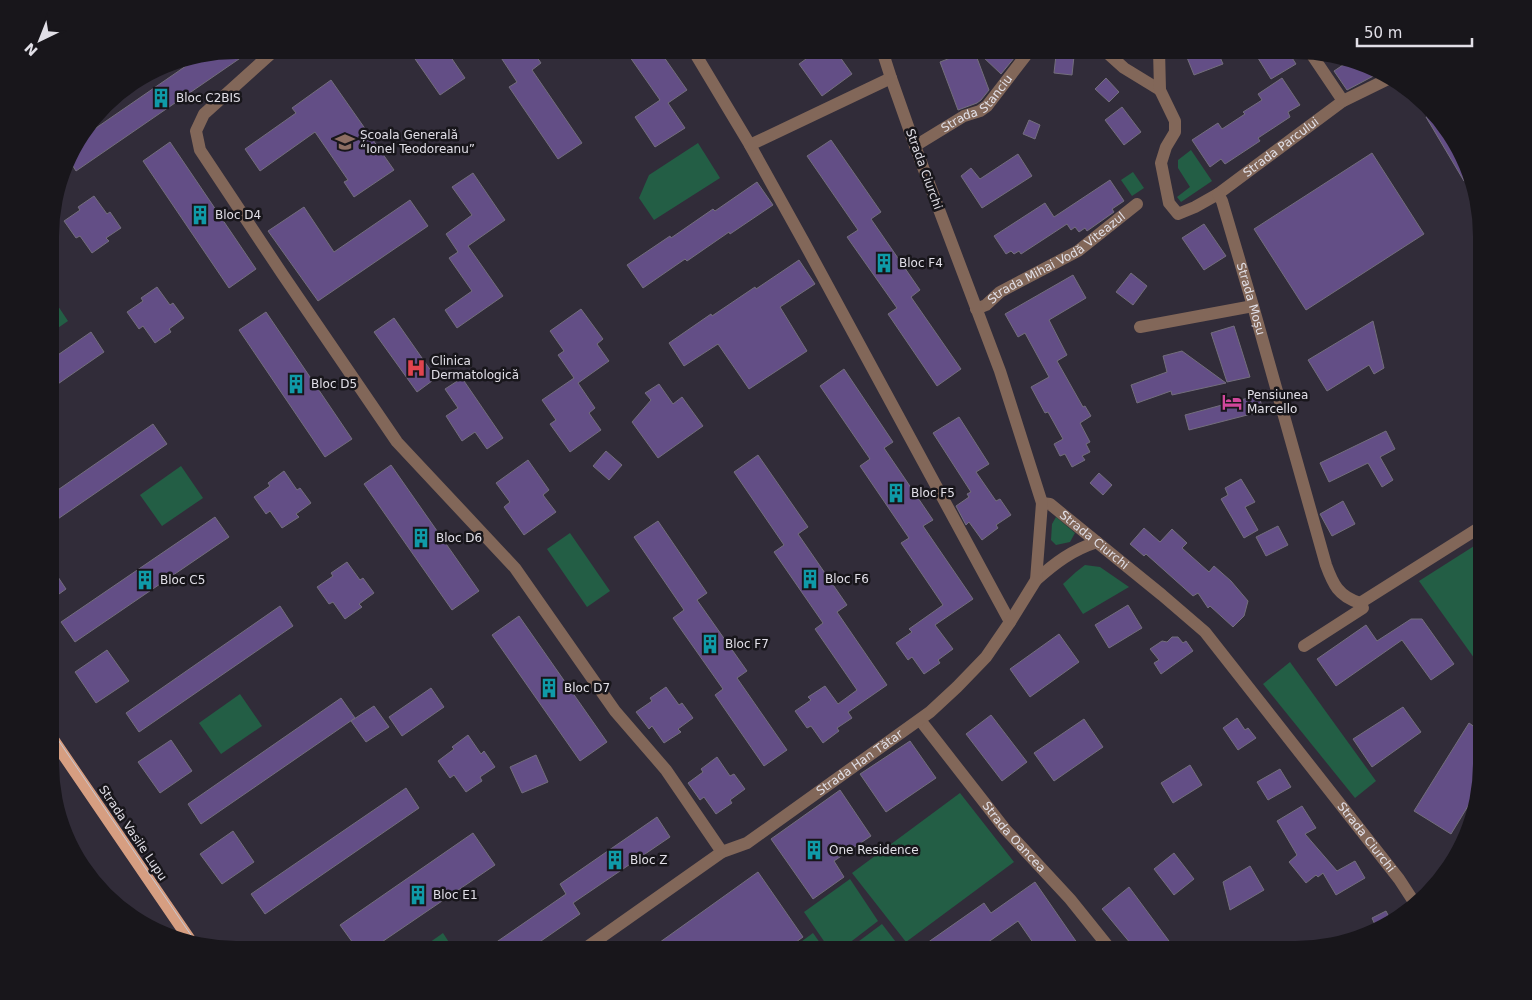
<svg xmlns="http://www.w3.org/2000/svg" width="1532" height="1000" font-family="'DejaVu Sans',sans-serif">
  <style>
    .green { fill: #235e45 }
    .building { fill: #634e86; stroke: #736e7c }
    .lines { fill: none; stroke-linecap: round; stroke-linejoin: round }
    .minor { stroke: #826759; stroke-width: 12 }
    .major { stroke: #d69e81; stroke-width: 12 }
    .tram { stroke: #c8c6cf; stroke-width: 1 }
    .labels { text-anchor: middle; dominant-baseline: central; stroke-width: 5; stroke-linejoin: round; paint-order: stroke }
    .poi-label { font-size: 12px; fill: #e1dfe7; stroke: #18161b; text-anchor: start }
    .street-label { font-size: 12px; fill: #e1dfe7; stroke: #18161b }
  </style>
  <rect width="100%" height="100%" fill="#312c39"/>
  <g class="green">
    <path d="M698,143L720,178L654,220L639,198L649,175Z"/>
    <path d="M1191,150L1212,181L1181,202L1177,197L1190,187L1178,168V160Z"/>
    <path d="M1133,172L1144,188L1132,196L1121,180Z"/>
    <path d="M52,297L68,321L52,332Z"/>
    <path d="M181,466L203,498L162,526L140,495Z"/>
    <path d="M1056,517L1075,533L1070,542L1056,545L1051,540L1052,524Z"/>
    <path d="M570,533L610,591L587,607L547,549Z"/>
    <path d="M1482,541V660L1477,662L1419,581Z"/>
    <path d="M1085,565L1100,567L1129,587L1083,614L1063,584L1076,572Z"/>
    <path d="M1290,662L1376,781L1355,798L1263,684Z"/>
    <path d="M240,694L262,726L221,754L199,723Z"/>
    <path d="M960,793L1014,862L906,942L852,873Z"/>
    <path d="M850,879L878,921L840,950H830L804,912Z"/>
    <path d="M882,924L902,950H847Z"/>
    <path d="M443,933L454,950H419Z"/>
    <path d="M813,933L825,950H790Z"/>
  </g>
  <g class="building">
    <path d="M235,50H252L76,171L68,158L69,153L80,139L199,57Z"/>
    <path d="M422,50H446L465,78L440,95L413,56Z"/>
    <path d="M496,50H532L541,63L532,70L582,143L558,159L509,87L517,82Z"/>
    <path d="M625,50H659L687,90L668,103L685,128L655,147L635,117L660,100Z"/>
    <path d="M799,50H835L852,74L822,96L799,64L806,59Z"/>
    <path d="M971,50H974L989,90L981,100L977,103L958,110L940,62Z"/>
    <path d="M988,50H1017L1019,52L1001,74L982,56Z"/>
    <path d="M1184,50H1217L1223,64L1194,75Z"/>
    <path d="M1253,50H1287L1296,64L1271,79Z"/>
    <path d="M1056,55L1074,56L1072,75L1054,73Z"/>
    <path d="M1352,59L1356,60L1381,72L1347,90L1334,71Z"/>
    <path d="M1106,78L1119,92L1109,102L1095,89Z"/>
    <path d="M1282,78L1300,105L1288,112L1290,117L1258,138L1260,141L1225,164L1221,159L1210,167L1192,140L1218,123L1222,129L1245,114L1243,112L1262,100L1258,94Z"/>
    <path d="M331,80L394,170L354,197L344,182L348,180L315,132L260,171L245,149L296,113L292,108Z"/>
    <path d="M1122,107L1141,132L1124,145L1105,120Z"/>
    <path d="M1430,114L1457,143L1468,179L1464,181L1426,117Z"/>
    <path d="M1029,120L1040,125L1035,139L1023,134Z"/>
    <path d="M831,140L881,212L871,219L920,290L911,297L961,369L937,386L888,314L897,308L847,237L858,230L807,156Z"/>
    <path d="M170,142L256,269L229,288L143,161Z"/>
    <path d="M1372,153L1424,234L1306,310L1254,229Z"/>
    <path d="M1018,154L1032,176L982,208L961,176L971,168L980,179Z"/>
    <path d="M473,173L505,220L468,246L503,296L457,328L445,310L472,291L449,258L458,252L446,234L472,215L452,187Z"/>
    <path d="M1110,180L1124,201L1112,209L1114,212L1087,231L1085,228L1079,232L1075,227L1071,230L1067,224L1021,254L1019,251L1014,254L1011,251L1006,254L994,236L1045,203L1054,217Z"/>
    <path d="M757,182L773,205L730,234L729,232L687,261L685,259L643,288L627,265L670,236L671,238L713,209L715,211Z"/>
    <path d="M94,196L107,214L110,212L121,228L106,238L109,241L92,253L80,236L76,238L64,221L80,210L78,207Z"/>
    <path d="M410,200L428,226L318,301L268,231L304,207L334,252Z"/>
    <path d="M1204,224L1226,256L1204,270L1182,238Z"/>
    <path d="M799,260L815,284L780,307L807,351L749,389L718,344L684,366L669,343L711,314L712,316L755,287L756,289Z"/>
    <path d="M1131,273L1147,286L1133,305L1116,292Z"/>
    <path d="M1073,275L1086,298L1049,320L1067,355L1057,361L1083,407L1085,406L1091,416L1080,423L1090,442L1086,444L1090,452L1082,456L1085,460L1072,467L1065,454L1060,456L1054,444L1063,439L1048,412L1045,413L1031,387L1049,377L1025,333L1018,337L1005,314Z"/>
    <path d="M157,287L170,305L173,303L184,318L169,329L171,332L155,343L143,326L139,329L127,312L143,301L141,298Z"/>
    <path d="M581,309L603,339L597,344L609,361L578,383L595,408L589,413L601,430L570,452L550,424L556,420L542,400L574,378L558,355L564,351L550,331Z"/>
    <path d="M266,312L352,439L325,457L239,330Z"/>
    <path d="M394,318L436,378L417,392L374,332Z"/>
    <path d="M1373,321L1384,368L1374,374L1369,365L1327,391L1308,360Z"/>
    <path d="M1234,326L1250,377L1227,382L1211,333Z"/>
    <path d="M91,332L104,352L52,388V359Z"/>
    <path d="M1182,351L1226,383L1172,395L1171,391L1137,403L1131,385L1167,372L1163,356Z"/>
    <path d="M844,369L893,442L884,448L933,520L923,526L973,599L935,625L953,649L938,660L940,663L924,674L912,657L908,660L896,643L912,632L909,629L943,605L901,543L909,538L860,466L870,459L820,386Z"/>
    <path d="M462,378L503,438L487,449L475,432L462,441L446,416L458,408L445,389Z"/>
    <path d="M659,384L673,404L682,397L703,426L658,458L632,422L651,400L645,393Z"/>
    <path d="M1259,395L1263,411L1189,430L1185,415Z"/>
    <path d="M959,417L989,464L976,472L996,501L1000,499L1011,515L996,525L998,528L982,540L969,522L966,525L956,506L969,497L967,494L971,492L933,433Z"/>
    <path d="M153,424L167,444L52,523V494Z"/>
    <path d="M1386,431L1395,449L1380,457L1393,480L1382,487L1368,463L1329,482L1320,463Z"/>
    <path d="M606,451L622,465L609,480L593,466Z"/>
    <path d="M758,455L808,527L798,534L847,605L837,612L887,685L848,712L852,718L837,728L839,731L823,743L811,726L807,728L795,711L811,700L808,697L825,686L838,704L857,690L815,629L823,623L774,552L784,545L734,472Z"/>
    <path d="M528,460L549,490L543,495L556,512L524,535L504,507L510,502L496,483Z"/>
    <path d="M391,465L479,591L452,610L364,484Z"/>
    <path d="M284,471L297,490L300,488L311,503L296,514L299,517L282,528L270,511L266,514L254,497L270,486L268,483Z"/>
    <path d="M1099,473L1112,485L1103,495L1090,483Z"/>
    <path d="M1241,479L1255,502L1245,507L1258,530L1244,538L1221,499L1228,495L1225,488Z"/>
    <path d="M1343,501L1355,524L1332,536L1320,514Z"/>
    <path d="M215,517L229,537L75,642L61,622Z"/>
    <path d="M658,521L707,593L697,600L747,671L737,678L787,750L764,766L715,695L723,689L673,618L684,610L634,537Z"/>
    <path d="M1278,526L1288,545L1266,556L1256,537Z"/>
    <path d="M1144,528L1160,542L1172,529L1187,543L1182,548L1209,572L1214,566L1231,581L1248,601L1244,616L1233,627L1210,606L1208,608L1198,593L1193,596L1146,554L1144,556L1130,544Z"/>
    <path d="M347,562L360,580L363,578L374,593L359,604L362,607L345,619L333,602L329,604L317,587L333,576L331,573Z"/>
    <path d="M52,568L66,589L52,599Z"/>
    <path d="M1128,605L1142,628L1109,648L1095,625Z"/>
    <path d="M280,606L293,626L139,732L126,713Z"/>
    <path d="M519,616L607,742L580,761L492,635Z"/>
    <path d="M1411,619H1422L1454,664L1431,680L1402,640L1336,686L1317,659L1366,625L1377,641Z"/>
    <path d="M1059,634L1079,662L1030,697L1010,669Z"/>
    <path d="M1172,637H1178L1183,643L1186,641L1193,651L1161,674L1154,663L1159,660L1150,649L1162,641L1167,642Z"/>
    <path d="M107,650L129,681L96,703L75,672Z"/>
    <path d="M666,687L679,705L682,703L693,718L678,729L681,732L664,743L652,726L649,729L636,712L652,701L650,698Z"/>
    <path d="M431,688L444,707L402,736L389,717Z"/>
    <path d="M341,698L355,718L201,824L188,804Z"/>
    <path d="M374,706L389,727L366,742L351,721Z"/>
    <path d="M1403,707L1421,732L1372,767L1353,739Z"/>
    <path d="M991,715L1027,762L1002,781L966,734Z"/>
    <path d="M1237,718L1245,730L1248,728L1256,738L1238,750L1223,728Z"/>
    <path d="M1084,719L1103,747L1054,781L1034,753Z"/>
    <path d="M1469,723L1482,732V777L1479,788L1451,834L1414,811Z"/>
    <path d="M468,735L481,754L484,751L495,767L480,777L482,781L466,792L454,775L450,778L438,761L454,749L452,747Z"/>
    <path d="M171,740L192,771L160,793L138,762Z"/>
    <path d="M910,741L936,778L886,812L860,774Z"/>
    <path d="M536,755L548,782L522,793L510,767Z"/>
    <path d="M717,757L730,776L734,774L745,789L730,800L732,803L716,814L704,797L700,800L688,783L703,772L701,769Z"/>
    <path d="M1190,765L1202,785L1173,803L1161,783Z"/>
    <path d="M1280,769L1291,787L1268,800L1257,782Z"/>
    <path d="M406,788L419,808L265,914L251,894Z"/>
    <path d="M840,790L871,836L834,861L844,877L813,899L771,839Z"/>
    <path d="M1302,806L1316,828L1305,834L1337,871L1355,861L1365,878L1336,895L1323,873L1318,877L1316,875L1306,883L1289,862L1297,855L1277,821Z"/>
    <path d="M657,817L670,837L573,903L580,914L528,950H485L566,894L560,884Z"/>
    <path d="M233,831L254,862L222,884L200,854Z"/>
    <path d="M473,833L495,865L370,950H358L340,925Z"/>
    <path d="M1174,853L1194,879L1174,895L1154,869Z"/>
    <path d="M1250,866L1264,890L1230,910L1223,882Z"/>
    <path d="M758,872L803,937L785,950H649Z"/>
    <path d="M1035,882L1082,950H1038L1018,921L977,950H917L984,903L991,913Z"/>
    <path d="M1129,887L1169,941L1158,950H1136L1102,909Z"/>
    <path d="M1386,911L1392,923L1389,925L1377,929L1372,918Z"/>
  </g>
  <g class="lines">
    <g class="minor">
      <path d="M275,50L204,114L196,131L200,150L283,275L397,442L515,568L615,711L666,770L722,852"/>
      <path d="M693,50L750,145L805,244L1010,622"/>
      <path d="M1104,50L1124,68L1160,90"/>
      <path id="s1" d="M1159,50L1160,90L1175,121V132L1166,147L1161,163L1169,203L1178,214L1195,207L1218,194L1343,101L1392,77"/>
      <path d="M1310,52L1343,101"/>
      <path d="M750,145L891,78"/>
      <path id="s2" d="M915,146L964,116L980,111L987,106L1030,50"/>
      <path id="s3" d="M1218,194L1222,201L1253,306L1326,565C1333,584 1338,596 1360,603"/>
      <path id="s4" d="M976,309L986,305L1000,292L1078,251L1137,204"/>
      <path d="M1140,327L1253,306"/>
      <path id="s5" d="M1042,503L1050,504L1162,595L1205,632L1399,879L1414,902"/>
      <path d="M1036,580C1055,563 1072,550 1097,542"/>
      <path d="M1304,646L1363,608L1360,603L1482,526"/>
      <path id="s6" d="M920,720L1005,829L1070,899L1111,950"/>
      <path id="s7" d="M583,950L722,852L747,843L930,712L957,687L986,657L1010,622L1036,580L1042,503L1000,371L915,146L891,78L882,50"/>
    </g>
    <path class="major" d="M52,738L192,943"/>
    <path class="tram" d="M52,731L197,944"/>
  </g>
  <defs>
    <symbol id="building-bare" viewBox="-9 -9 18 18"><path d="M-4-6H4V6H1V3H-1V6H-4ZM-2.5-4.3h1.7v1.8h-1.7ZM.8-4.3h1.7v1.8H.8ZM-2.5-1h1.7V.8h-1.7ZM.8-1h1.7V.8H.8Z" fill="#0f9aa8" stroke="#18161b" stroke-width="2.5" paint-order="stroke"/></symbol>
    <symbol id="school-bare" viewBox="-9 -9 18 18"><path d="M0-5L7-2L0 1L-7-2ZM-4 1L0 2.5L4 1V4Q0 6-4 4Z" fill="#8d6e63" stroke="#18161b" stroke-width="2.5" paint-order="stroke"/></symbol>
    <symbol id="hospital-bare" viewBox="-9 -9 18 18"><path d="M-5-5h3v3.5h4V-5h3V5h-3V1.5h-4V5h-3Z" fill="#e0444e" stroke="#18161b" stroke-width="2.5" paint-order="stroke"/></symbol>
    <symbol id="hotel-bare" viewBox="-9 -9 18 18"><path d="M-6-4.5h1.5V1H6V5H4.5V3h-9V5H-6ZM-4 0a1.8 1.8 0 1 1 3.6 0ZM.5 0V-2.5h3Q6-2.5 6 0Z" fill="#d1479c" stroke="#18161b" stroke-width="2.5" paint-order="stroke"/></symbol>
  </defs>
  <g fill-rule="evenodd">
    <use href="#building-bare" x="147" y="84" width="28" height="28"/>
    <use href="#school-bare" x="331" y="128" width="28" height="28"/>
    <use href="#building-bare" x="186" y="201" width="28" height="28"/>
    <use href="#building-bare" x="870" y="249" width="28" height="28"/>
    <use href="#hospital-bare" x="402" y="354" width="28" height="28"/>
    <use href="#building-bare" x="282" y="370" width="28" height="28"/>
    <use href="#hotel-bare" x="1218" y="388" width="28" height="28"/>
    <use href="#building-bare" x="882" y="479" width="28" height="28"/>
    <use href="#building-bare" x="407" y="524" width="28" height="28"/>
    <use href="#building-bare" x="796" y="565" width="28" height="28"/>
    <use href="#building-bare" x="131" y="566" width="28" height="28"/>
    <use href="#building-bare" x="696" y="630" width="28" height="28"/>
    <use href="#building-bare" x="535" y="674" width="28" height="28"/>
    <use href="#building-bare" x="800" y="836" width="28" height="28"/>
    <use href="#building-bare" x="601" y="846" width="28" height="28"/>
    <use href="#building-bare" x="404" y="881" width="28" height="28"/>
  </g>
  <g class="labels">
    <g class="poi-label">
      <text x="176" y="98">Bloc C2BIS</text>
      <text x="360" y="135">Școala Generală<tspan x="360" dy="14">“Ionel Teodoreanu”</tspan></text>
      <text x="215" y="215">Bloc D4</text>
      <text x="899" y="263">Bloc F4</text>
      <text x="431" y="361">Clinica<tspan x="431" dy="14">Dermatologică</tspan></text>
      <text x="311" y="384">Bloc D5</text>
      <text x="1247" y="395">Pensiunea<tspan x="1247" dy="14">Marcello</tspan></text>
      <text x="911" y="493">Bloc F5</text>
      <text x="436" y="538">Bloc D6</text>
      <text x="825" y="579">Bloc F6</text>
      <text x="160" y="580">Bloc C5</text>
      <text x="725" y="644">Bloc F7</text>
      <text x="564" y="688">Bloc D7</text>
      <text x="829" y="850">One Residence</text>
      <text x="630" y="860">Bloc Z</text>
      <text x="433" y="895">Bloc E1</text>
    </g>
    <g class="street-label">
      <text stroke="none"><textPath href="#s2" startOffset="76">Strada Stanciu</textPath></text>
      <text stroke="none"><textPath href="#s1" startOffset="298">Strada Parcului</textPath></text>
      <text transform="translate(924 169) rotate(70)">Strada Ciurchi</text>
      <text stroke="none"><textPath href="#s4" startOffset="96">Strada Mihai Vodă Viteazul</textPath></text>
      <text stroke="none"><textPath href="#s3" startOffset="110">Strada Moșu</textPath></text>
      <text stroke="none"><textPath href="#s5" startOffset="65">Strada Ciurchi</textPath></text>
      <text stroke="none"><textPath href="#s7" startOffset="335">Strada Han Tătar</textPath></text>
      <text transform="translate(133 833) rotate(56)">Strada Vasile Lupu</text>
      <text stroke="none"><textPath href="#s6" startOffset="150">Strada Oancea</textPath></text>
      <text stroke="none"><textPath href="#s5" startOffset="470">Strada Ciurchi</textPath></text>
    </g>
  </g>
  <path d="M0 0H1532V1000H0ZM236 59H1296A177 177 0 0 1 1473 236V764A177 177 0 0 1 1296 941H236A177 177 0 0 1 59 764V236A177 177 0 0 1 236 59Z" fill="#18161b" fill-rule="evenodd"/>
  <g transform="translate(40 40) rotate(223)" stroke="#18161b" stroke-width="4" paint-order="stroke">
  <path d="M0-4L9 19L0 12L-9 19Z" fill="#e1dfe7"/>
  <text y="-8" font-size="14" font-weight="bold" text-anchor="middle" fill="#e1dfe7">N</text>
  </g>
  <path d="M1357 38v8h115v-8" fill="none" stroke="#e1dfe7" stroke-width="2.5"/>
  <text x="1364" y="38" font-size="15" fill="#e1dfe7" stroke="#18161b" stroke-width="4" paint-order="stroke">50 m</text>
</svg>
